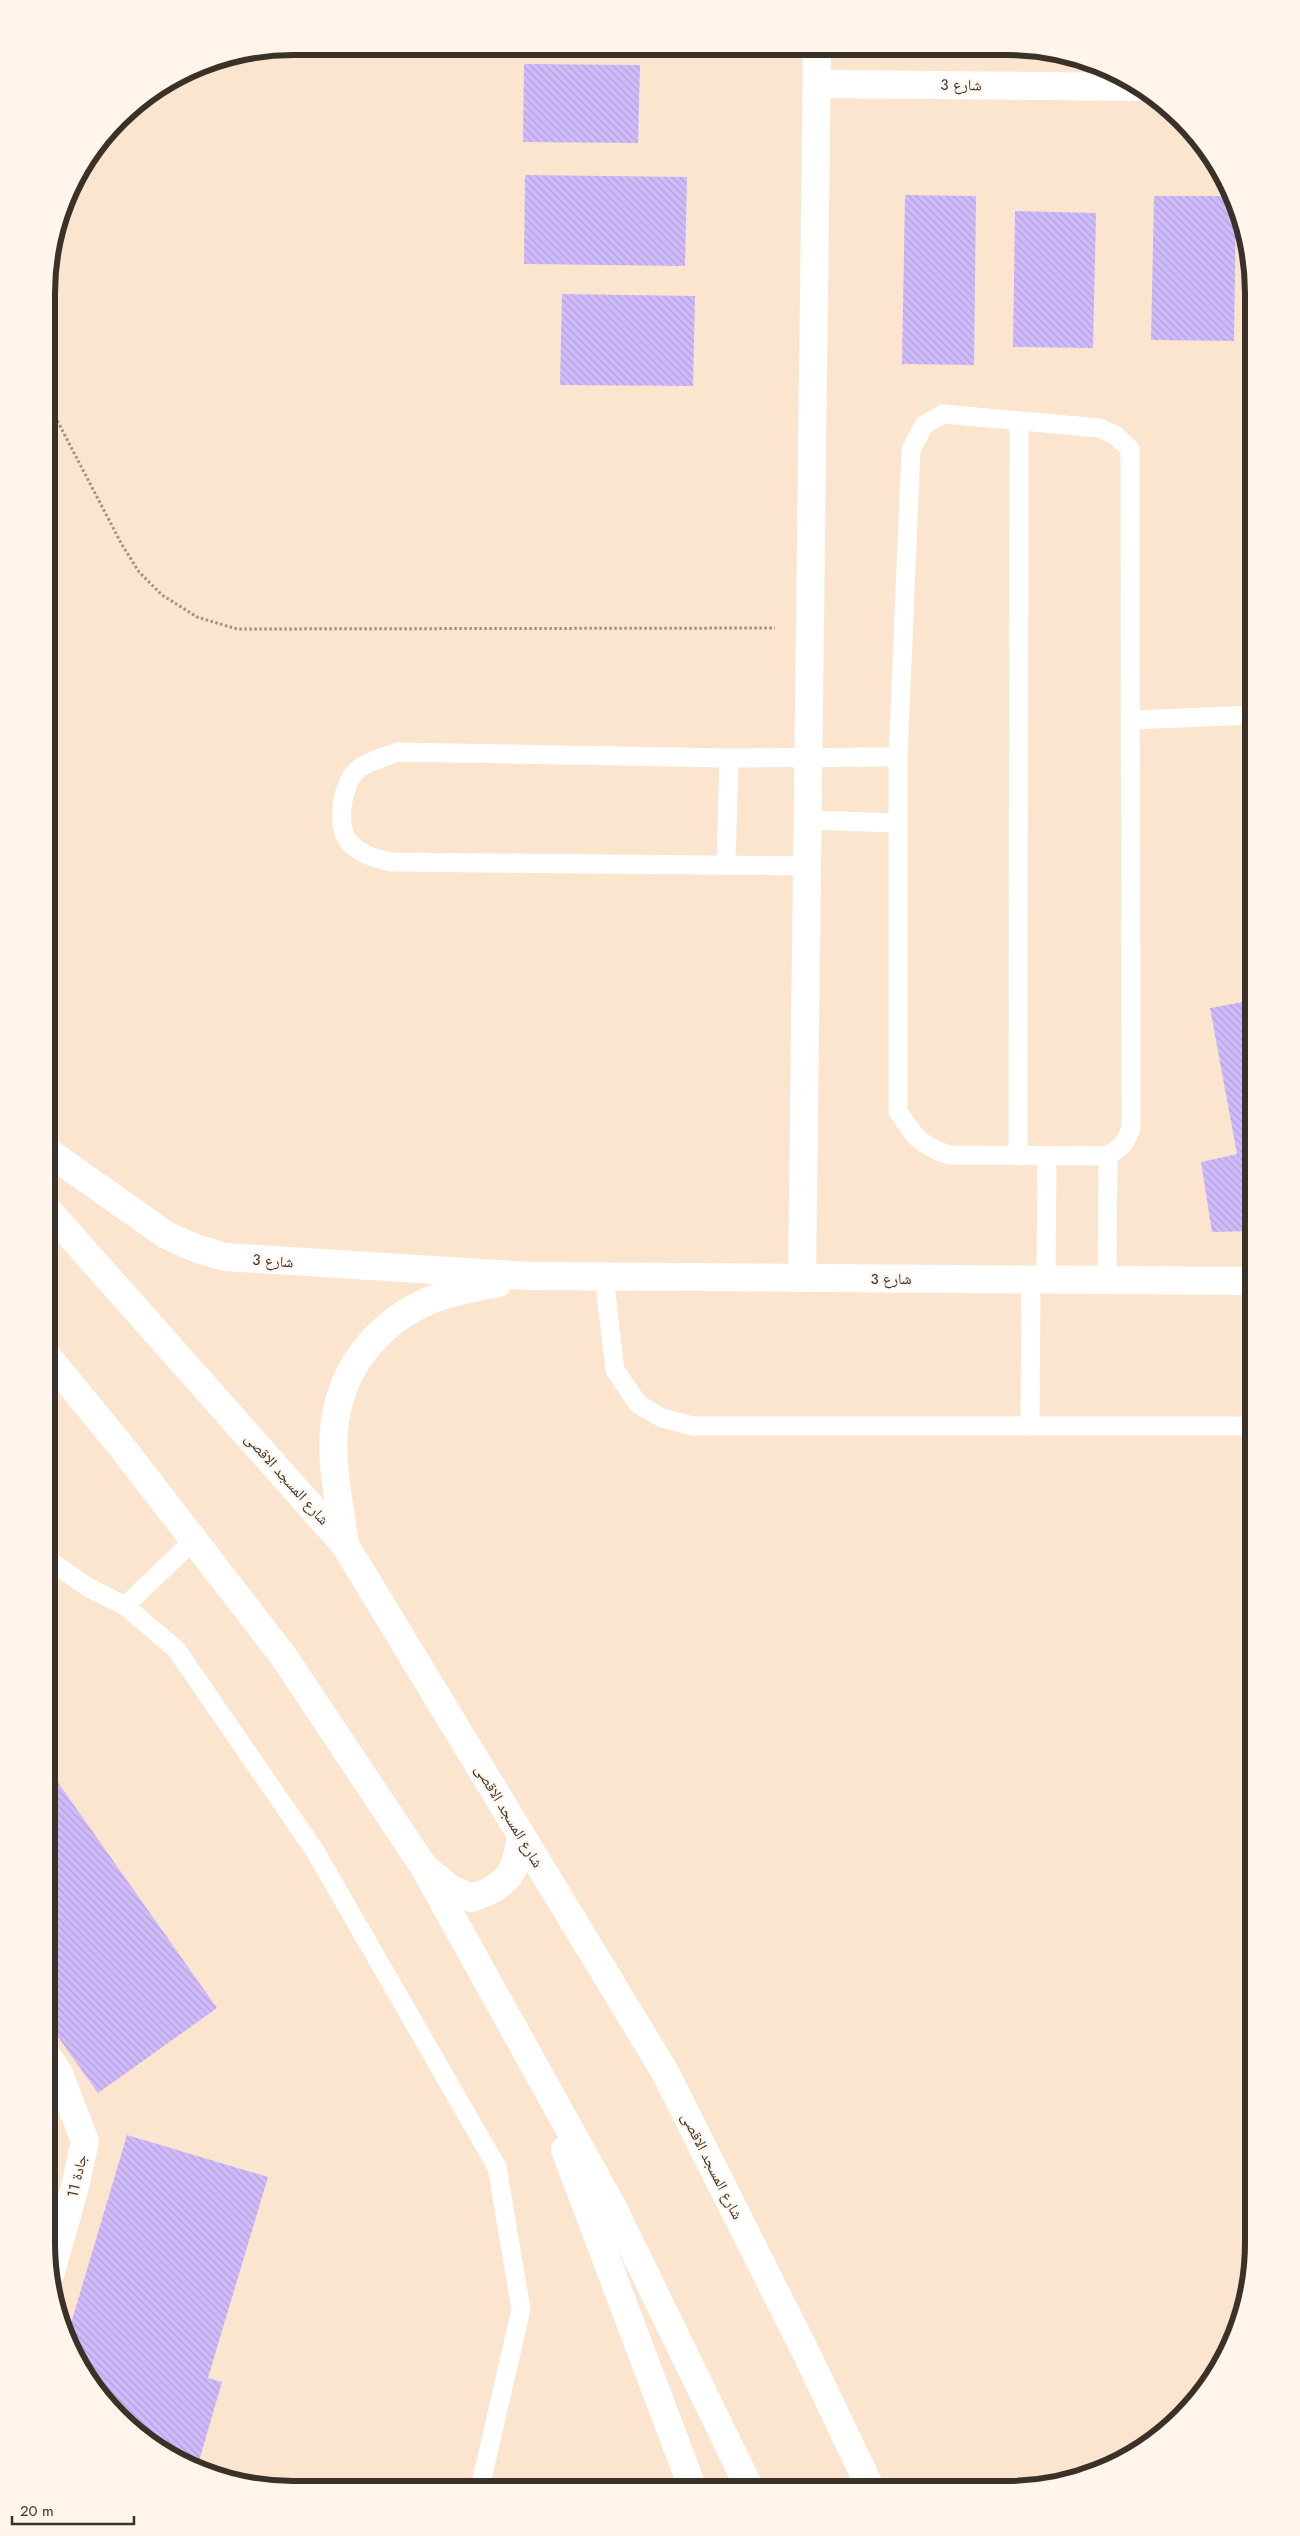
<svg xmlns="http://www.w3.org/2000/svg" width="1300" height="2536" font-family="Jost,'Noto Naskh Arabic',sans-serif">
  <style>
    .building { fill: url(#building-back-hatch) }
    .lines { fill: none; stroke-linecap: round; stroke-linejoin: round }
    .path { stroke: #a19181; stroke-width: 3; stroke-dasharray: 2.5 2.5; stroke-linecap: butt }
    .service { stroke: #fff; stroke-width: 19 }
    .minor { stroke: #fff; stroke-width: 28 }
    .secondary { stroke: #fff; stroke-width: 28 }
    .labels { text-anchor: middle; dominant-baseline: central; stroke-width: 4; stroke-linejoin: round; paint-order: stroke }
    .street-label { font-size: 15px; fill: #3a3229; stroke: #fff5ec }
    .rim { fill: none; stroke: #3a3229; stroke-width: 6 }
  </style>
  <defs>
    <pattern id="building-back-hatch" width="6" height="6" patternUnits="userSpaceOnUse" patternTransform="scale(1.25)"><rect width="6" height="6" fill="#cfbbfb"/><path d="M-1 5l2 2M0 0l6 6M5-1l2 2" fill="none" stroke="#b2a1d7"/></pattern>
  </defs>
  <rect width="100%" height="100%" fill="#fce5cf"/>
  <g class="building">
    <path d="M524,64L640,65L638,143L523,142Z"/>
    <path d="M525,175L687,177L685,266L524,264Z"/>
    <path d="M905,195L976,196L974,365L902,364Z"/>
    <path d="M1154,196H1232L1236,204L1234,341L1151,340Z"/>
    <path d="M1015,211L1096,213L1093,348L1013,347Z"/>
    <path d="M562,294L695,296L693,386L560,385Z"/>
    <path d="M1254,1000L1253,1231L1212,1232L1201,1162L1237,1154L1210,1008Z"/>
    <path d="M47,1767L217,2008L98,2093L46,2020Z"/>
    <path d="M127,2135L268,2177L208,2378L222,2382L197,2468L184,2464L131,2429L88,2380L67,2337Z"/>
  </g>
  <g class="lines">
    <path class="path" d="M48,403L121,543L139,572L162,595L197,617L237,629L775,628"/>
    <g class="service">
      <path d="M943,414L1099,428L1115,435L1130,449L1131,1129L1123,1145L1108,1156L949,1155C920,1145 914,1137 898,1111V757L911,450L924,425Z"/>
      <path d="M1131,720L1254,715"/>
      <path d="M808,820L897,823"/>
      <path d="M726,865L729,758"/>
      <path d="M807,866L391,862C377,859 359,854 349,842C335,825 342,779 361,767C371,761 385,757 397,752L729,758L898,757"/>
      <path d="M1018,1156L1019,421"/>
      <path d="M604,1276L615,1370L638,1404L662,1418L693,1426H1253"/>
      <path d="M1046,1279L1047,1156"/>
      <path d="M1107,1280L1108,1156"/>
      <path d="M1030,1426L1031,1280"/>
      <path d="M47,1559L86,1586L125,1606L176,1649L315,1851L497,2167L521,2309L480,2488"/>
      <path d="M125,1606L194,1540"/>
    </g>
    <g class="minor">
      <path d="M817,84L1139,87"/>
      <path d="M47,1151L166,1235L195,1248L225,1257L529,1276L1253,1281"/>
      <path d="M802,1278L817,49"/>
      <path d="M345,1545C340,1504 328,1457 336,1415C346,1358 388,1314 442,1296C460,1290 480,1287 498,1283"/>
      <path d="M46,2055L58,2071L85,2141L76,2183L51,2272"/>
    </g>
    <g class="secondary">
      <path d="M47,1209L345,1545L665,2072L808,2357L871,2489"/>
      <path d="M47,1356L121,1446L284,1657L424,1867L611,2204L750,2489"/>
      <path d="M429,1871L451,1889L471,1898C508,1887 517,1872 521,1834"/>
      <path d="M565,2150L693,2489"/>
    </g>
  </g>
  <g class="labels">
    <g class="street-label">
      <text transform="translate(961 85) rotate(1)">شارع 3</text>
      <text transform="translate(273 1261) rotate(4)">شارع 3</text>
      <text x="891" y="1279">شارع 3</text>
      <text transform="translate(287 1479) rotate(48)">شارع المسجد الاقصى</text>
      <text transform="translate(509 1816) rotate(59)">شارع المسجد الاقصى</text>
      <text transform="translate(712 2166) rotate(63)">شارع المسجد الاقصى</text>
      <text transform="translate(77 2176) rotate(-77)">جادة 11</text>
    </g>
  </g>
  <path d="M0 0H1300V2536H0ZM293 55H1007A238 238 0 0 1 1245 293V2243A238 238 0 0 1 1007 2481H293A238 238 0 0 1 55 2243V293A238 238 0 0 1 293 55Z" fill="#fff5ec" fill-rule="evenodd"/>
  <path class="rim" d="M293 55H1007A238 238 0 0 1 1245 293V2243A238 238 0 0 1 1007 2481H293A238 238 0 0 1 55 2243V293A238 238 0 0 1 293 55Z"/>
  <path d="M12 2516v8h122v-8" fill="none" stroke="#3a3229" stroke-width="2.5"/>
  <text x="20" y="2516" font-size="15" fill="#3a3229" stroke="#fff5ec" stroke-width="4" paint-order="stroke">20 m</text>
</svg>
